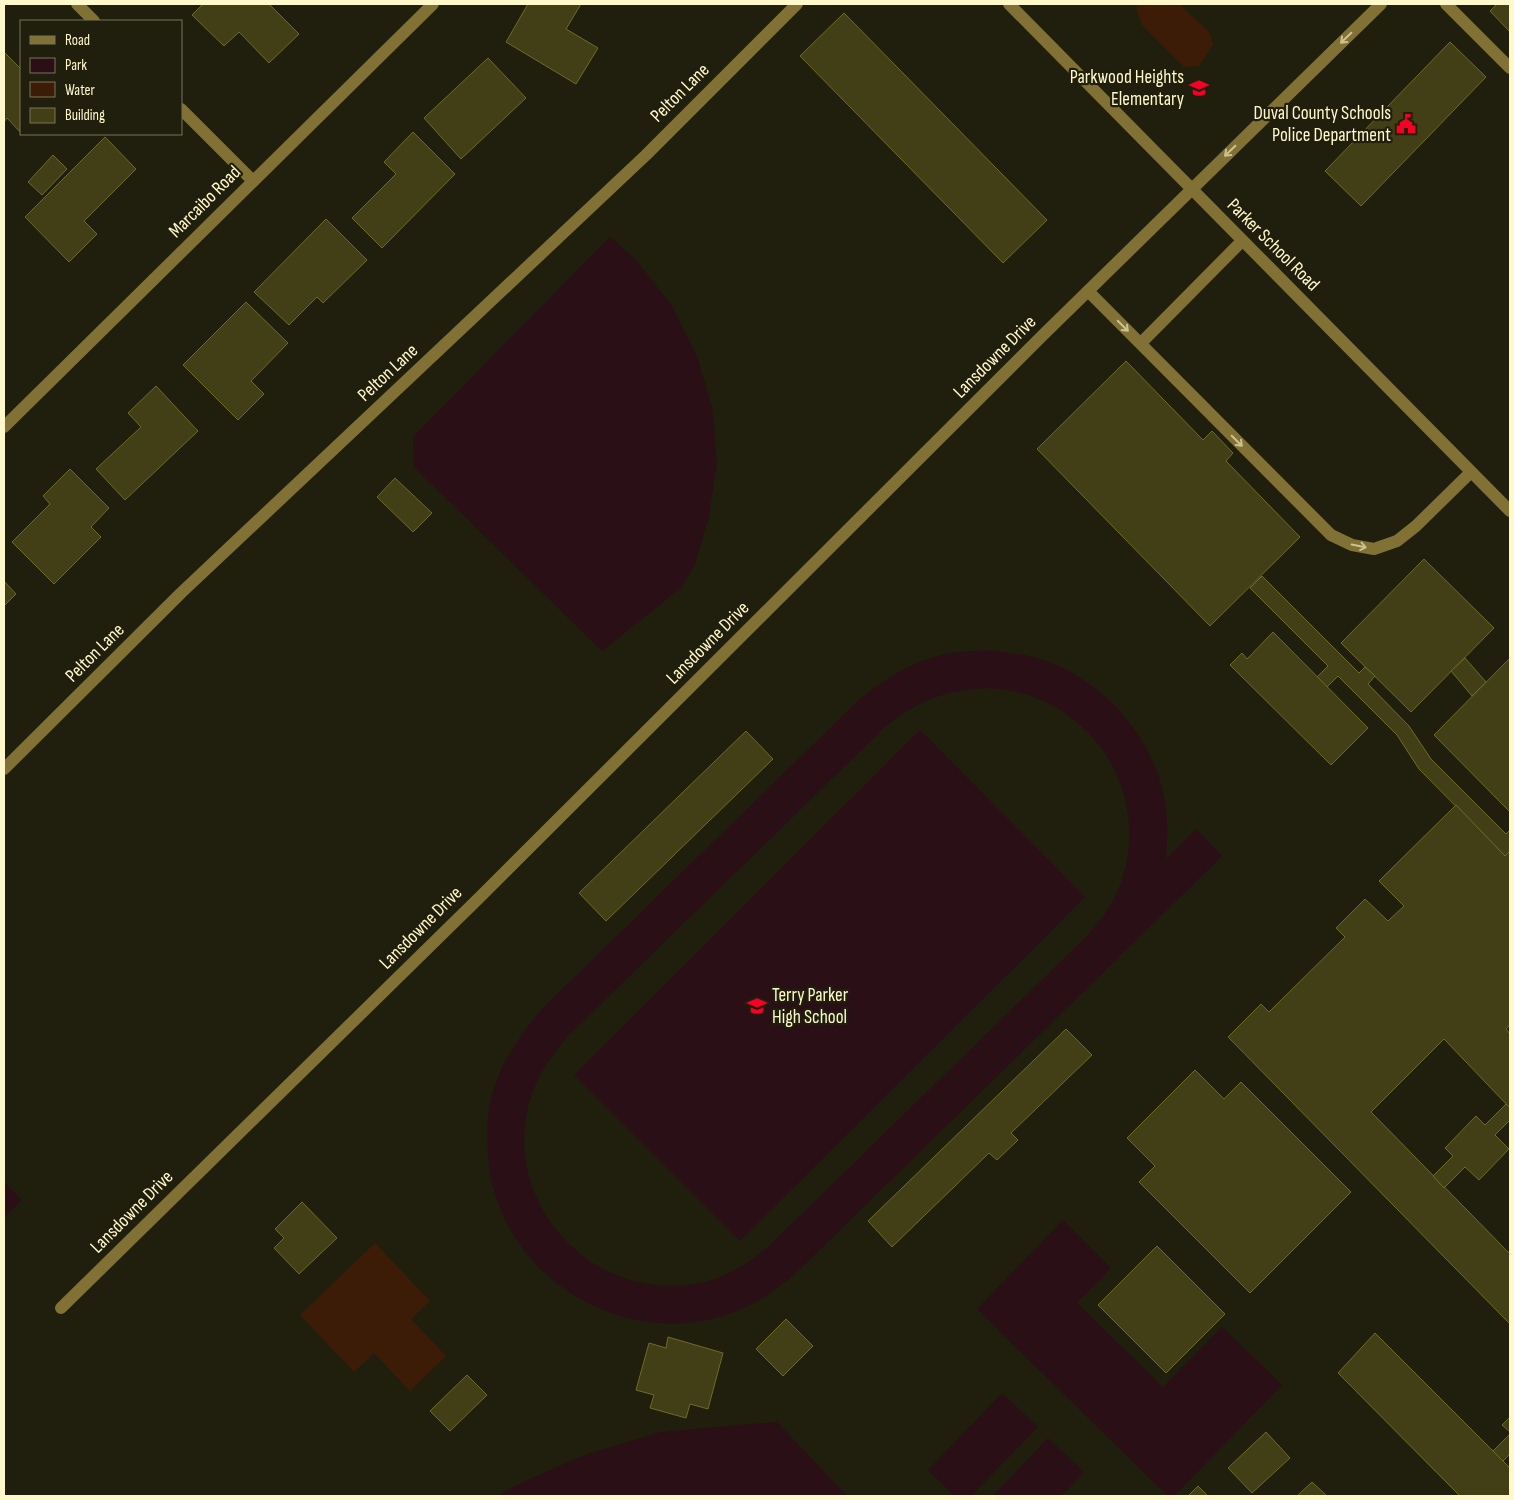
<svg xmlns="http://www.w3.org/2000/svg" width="1514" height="1500" font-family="'Sofia Sans Condensed',sans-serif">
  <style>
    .green { fill: #2a0f17; fill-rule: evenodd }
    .water { fill: #3d1c07 }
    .building { fill: #423f17; stroke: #6e6b29 }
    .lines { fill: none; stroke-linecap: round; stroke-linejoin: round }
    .minor { stroke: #817135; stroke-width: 12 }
    .oneway { stroke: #cdc28f }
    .labels { text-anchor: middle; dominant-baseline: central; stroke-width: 4.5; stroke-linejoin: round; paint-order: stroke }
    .poi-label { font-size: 19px; fill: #fff8cb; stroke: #201e0c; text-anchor: end }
    .street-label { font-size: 19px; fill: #fff8cb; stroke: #201e0c }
  </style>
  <rect width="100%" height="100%" fill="#201e0c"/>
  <g class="green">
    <path d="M610,237L636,260L672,306L697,356L712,407L717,464L708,520L695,564L682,587L602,651L414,467L413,437Z"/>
    <path d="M987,650C1006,652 1025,654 1043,660C1107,682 1158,742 1166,809C1168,826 1167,842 1166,859L1196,829L1222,856L796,1273C782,1284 767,1297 750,1305C636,1362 495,1280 488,1154C487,1139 487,1123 489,1108C497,1068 516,1040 542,1009L858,701C888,676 919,657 959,652C969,651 978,651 987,650ZM987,688C1002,689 1017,691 1031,696C1115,725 1154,822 1113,901C1106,914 1096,926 1086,937L770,1245C752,1260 734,1273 712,1280C600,1313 494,1204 532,1094C539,1072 553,1054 568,1036L884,728C918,700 943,691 987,688Z"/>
    <path d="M920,730L1085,897L740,1241L574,1075Z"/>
    <path d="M4,1182L22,1200L4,1218Z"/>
    <path d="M1063,1220L1111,1268L1077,1303L1163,1387L1222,1327L1282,1385L1174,1496H1168L977,1309Z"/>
    <path d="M1002,1393L1038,1427L971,1496H955L928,1470Z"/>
    <path d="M777,1422L847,1496H498L521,1483L582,1456L660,1432Z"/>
    <path d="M1048,1438L1084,1472L1061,1496H993Z"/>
  </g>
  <g class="water">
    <path d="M1137,4H1179L1209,32L1213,45L1199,66L1184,67L1143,26L1137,12Z"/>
    <path d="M375,1243L430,1301L411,1319L446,1356L410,1391L374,1353L354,1372L300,1315Z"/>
  </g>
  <g class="building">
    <path d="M203,4H269L299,34L269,63L239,32L224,46L192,15Z"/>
    <path d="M528,4H581L566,29L598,48L576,84L506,42Z"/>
    <path d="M1497,4H1510V32L1490,11Z"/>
    <path d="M844,13L1047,220L1003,263L800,56Z"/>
    <path d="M1450,42L1486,77L1361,206L1325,171Z"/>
    <path d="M4,52L21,69V133L7,118L4,122Z"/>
    <path d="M488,58L526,98L461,159L424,118Z"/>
    <path d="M413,132L455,174L382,248L352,218L396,174L384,162Z"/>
    <path d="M105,137L136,169L84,221L97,234L69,262L25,217Z"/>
    <path d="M53,155L67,169L42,195L28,182Z"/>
    <path d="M326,219L367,260L323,303L317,297L289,325L254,292Z"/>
    <path d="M246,302L288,343L251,381L264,394L238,420L183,365Z"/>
    <path d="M1126,361L1203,440L1212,431L1233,453L1226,461L1300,537L1210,626L1037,449Z"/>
    <path d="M156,386L198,431L125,500L96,469L141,427L128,413Z"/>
    <path d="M70,469L109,508L91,527L101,537L54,584L12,542L50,504L43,496Z"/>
    <path d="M395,478L432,513L413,532L377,497Z"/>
    <path d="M1424,559L1494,628L1411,712L1341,643Z"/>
    <path d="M1262,576L1359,673L1365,667L1375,676L1368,684L1409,726L1431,759L1506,834L1510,830V851L1505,856L1419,769L1397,735L1338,676L1327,687L1317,677L1328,666L1250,588Z"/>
    <path d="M4,581L16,594L4,606Z"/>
    <path d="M1273,632L1368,728L1331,765L1230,665L1242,653L1247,659Z"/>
    <path d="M1465,658L1486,682L1472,696L1451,671Z"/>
    <path d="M1510,658V812L1434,735Z"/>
    <path d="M746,731L773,759L606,921L579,893Z"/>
    <path d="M1456,805L1505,856L1510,851V1025L1506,1029L1510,1034V1108L1444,1039L1371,1112L1510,1254V1324L1228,1037L1261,1004L1269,1012L1345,937L1336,928L1365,899L1388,921L1404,906L1379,881Z"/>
    <path d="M1066,1029L1092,1055L1011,1133L1018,1140L997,1160L989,1153L892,1247L868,1221Z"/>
    <path d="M1195,1070L1224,1099L1241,1082L1351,1192L1250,1293L1139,1182L1155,1166L1127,1138Z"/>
    <path d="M1506,1104L1510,1108V1120L1495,1135L1509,1149L1479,1180L1465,1167L1444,1188L1433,1176L1453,1156L1445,1148L1476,1116L1485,1125Z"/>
    <path d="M302,1202L337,1238L299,1274L274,1248L284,1238L275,1229Z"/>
    <path d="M1157,1246L1225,1314L1166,1373L1098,1305Z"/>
    <path d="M786,1319L813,1346L783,1376L756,1349Z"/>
    <path d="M1375,1333L1510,1468V1496H1460L1338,1373Z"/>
    <path d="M668,1337L723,1353L708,1409L690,1404L686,1418L650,1408L654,1395L636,1390L649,1343L666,1348Z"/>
    <path d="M467,1375L487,1395L450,1431L430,1411Z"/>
    <path d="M1510,1417V1432L1502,1425Z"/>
    <path d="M1266,1432L1290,1458L1252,1493L1228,1468Z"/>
    <path d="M1510,1434V1454L1503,1461L1493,1451Z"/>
    <path d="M1312,1482L1327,1496H1297Z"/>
    <path d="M1198,1486L1208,1496H1188Z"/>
  </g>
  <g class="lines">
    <g class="minor">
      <path d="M77,4L94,21"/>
      <path d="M1009,4L1510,511"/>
      <path d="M1446,4L1510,68"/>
      <path d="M181,109L253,181"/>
      <path d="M1088,291L1331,535L1352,545L1374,549L1397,541L1416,526L1471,472"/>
      <path d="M1141,343L1242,241"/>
      <path d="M4,427L433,4"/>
      <path d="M4,769L181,593L646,155L797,4"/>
      <path d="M61,1308L482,895L1042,336L1381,4"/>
    </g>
  </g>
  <defs><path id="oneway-shaft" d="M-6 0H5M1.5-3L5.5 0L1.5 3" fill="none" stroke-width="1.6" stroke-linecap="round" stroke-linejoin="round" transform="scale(1.25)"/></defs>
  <g class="oneway">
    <use href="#oneway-shaft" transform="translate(1346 38) rotate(136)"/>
    <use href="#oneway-shaft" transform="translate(1230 151) rotate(136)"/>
    <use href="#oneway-shaft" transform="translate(1123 326) rotate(45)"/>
    <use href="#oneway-shaft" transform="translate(1237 441) rotate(45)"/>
    <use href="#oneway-shaft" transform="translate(1359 546) rotate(11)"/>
  </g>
  <defs>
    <symbol id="school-bare" viewBox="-9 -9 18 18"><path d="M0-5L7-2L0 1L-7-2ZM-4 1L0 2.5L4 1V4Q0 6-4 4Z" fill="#f60025" stroke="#201e0c" stroke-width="2.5" paint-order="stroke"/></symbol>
    <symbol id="civic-bare" viewBox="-9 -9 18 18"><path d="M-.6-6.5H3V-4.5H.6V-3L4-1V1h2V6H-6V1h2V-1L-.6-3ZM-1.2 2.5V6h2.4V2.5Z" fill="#f60025" stroke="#201e0c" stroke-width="2.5" paint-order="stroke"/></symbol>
  </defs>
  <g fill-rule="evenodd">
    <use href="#school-bare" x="1185" y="74" width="28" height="28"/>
    <use href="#civic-bare" x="1392" y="110" width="28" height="28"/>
    <use href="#school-bare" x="743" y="992" width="28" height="28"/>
  </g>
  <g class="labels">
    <g class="poi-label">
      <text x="1184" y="77">Parkwood Heights<tspan x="1184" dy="22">Elementary</tspan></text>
      <text x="1391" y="113">Duval County Schools<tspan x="1391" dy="22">Police Department</tspan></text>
      <text x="772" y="995" text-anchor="start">Terry Parker<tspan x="772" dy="22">High School</tspan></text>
    </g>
    <g class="street-label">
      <text transform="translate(680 93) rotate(-45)">Pelton Lane</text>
      <text transform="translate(205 202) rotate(-45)">Marcaibo Road</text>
      <text transform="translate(1273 245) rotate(45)">Parker School Road</text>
      <text transform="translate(995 357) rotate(-45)">Lansdowne Drive</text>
      <text transform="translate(388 373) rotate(-43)">Pelton Lane</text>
      <text transform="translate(708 643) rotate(-45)">Lansdowne Drive</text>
      <text transform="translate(95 653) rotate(-45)">Pelton Lane</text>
      <text transform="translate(421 928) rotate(-45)">Lansdowne Drive</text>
      <text transform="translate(132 1212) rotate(-45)">Lansdowne Drive</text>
    </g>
  </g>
  <rect width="1514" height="1500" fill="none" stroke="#fff8cb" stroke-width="10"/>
  <rect x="20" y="20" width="162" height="115" fill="#201e0c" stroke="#797558"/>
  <rect x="30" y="36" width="25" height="8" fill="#817135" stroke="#797558"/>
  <text x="65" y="45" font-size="15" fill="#fff8cb">Road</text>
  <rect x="30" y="58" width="25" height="15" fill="#2a0f17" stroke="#797558"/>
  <text x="65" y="70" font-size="15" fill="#fff8cb">Park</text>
  <rect x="30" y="82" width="25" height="15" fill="#3d1c07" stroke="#797558"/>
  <text x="65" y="95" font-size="15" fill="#fff8cb">Water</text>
  <rect x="30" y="108" width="25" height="15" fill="#423f17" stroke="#797558"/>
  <text x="65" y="120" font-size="15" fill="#fff8cb">Building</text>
</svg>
